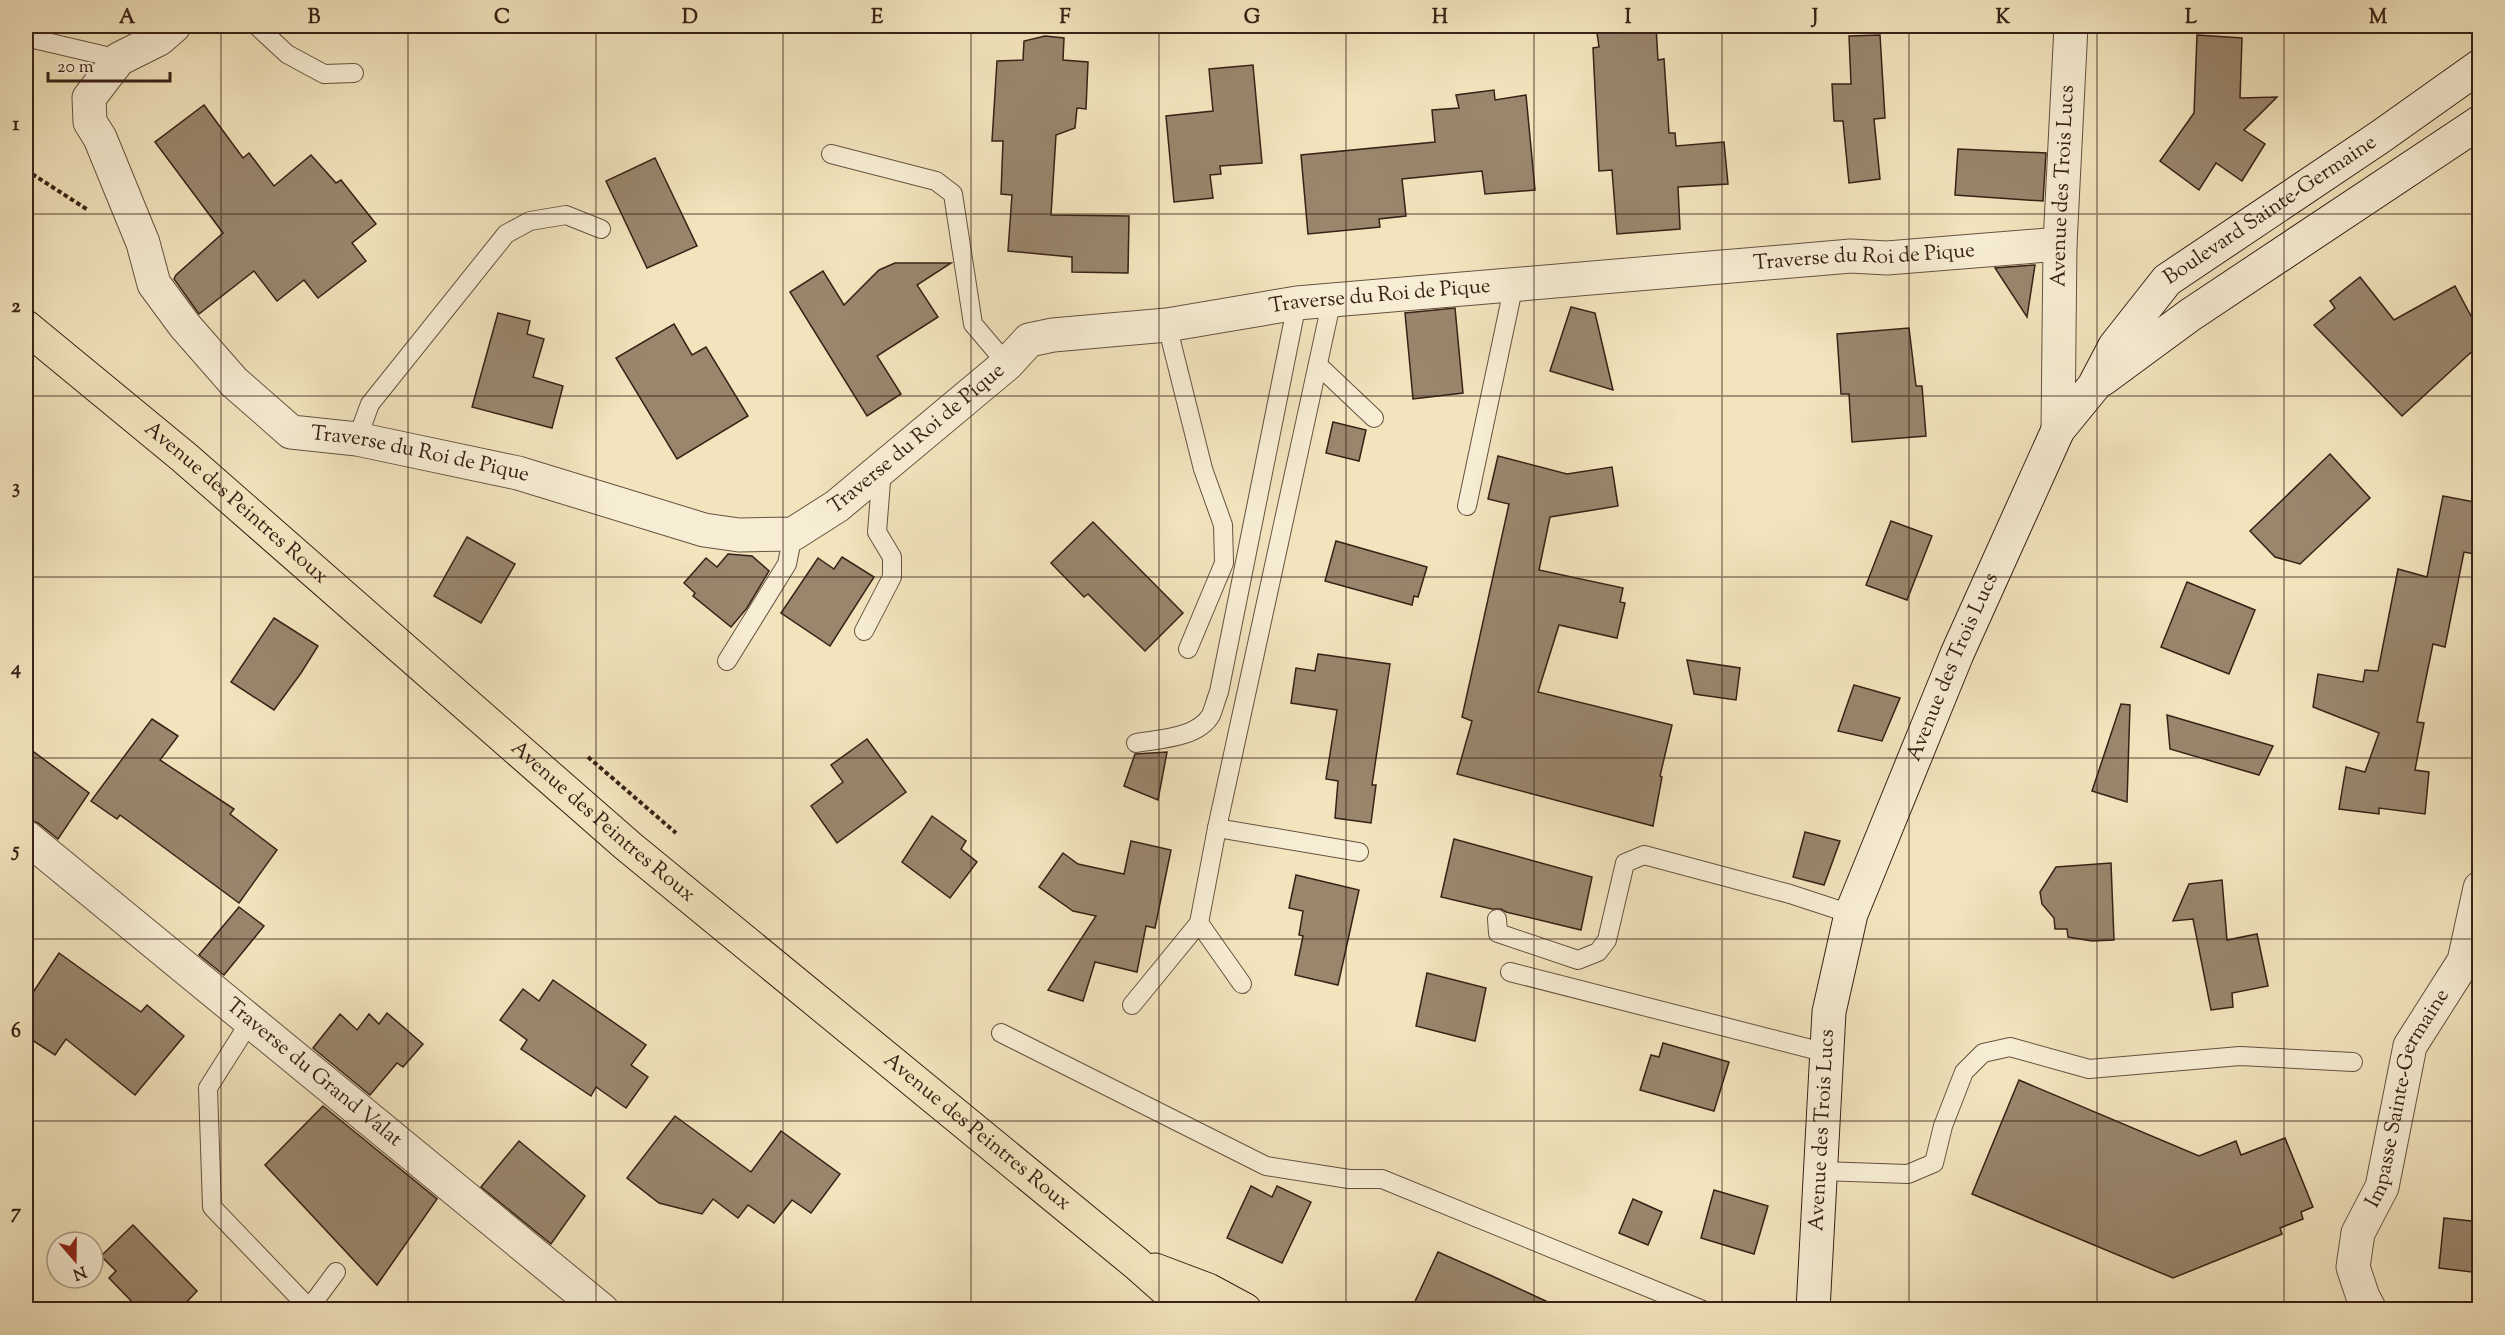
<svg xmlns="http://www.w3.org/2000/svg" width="2505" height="1335" font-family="'Sorts Mill Goudy',serif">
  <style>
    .building { fill: #99866d; stroke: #382116; stroke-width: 1.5 }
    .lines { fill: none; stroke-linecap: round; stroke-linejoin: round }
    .lane-casing { stroke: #665240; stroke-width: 20 }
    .street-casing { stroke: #665240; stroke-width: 35 }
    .secondary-casing { stroke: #382116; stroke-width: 35 }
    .primary-casing { stroke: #382116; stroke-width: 35 }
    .path { stroke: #382116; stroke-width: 4; stroke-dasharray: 4.5 3; stroke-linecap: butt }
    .lane { stroke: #f7edd4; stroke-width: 18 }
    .street { stroke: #f7edd4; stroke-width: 33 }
    .secondary { stroke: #f7edd4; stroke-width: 33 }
    .primary { stroke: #f2e4bd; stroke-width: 33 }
    .grid { fill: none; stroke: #382116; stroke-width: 1.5; stroke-opacity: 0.55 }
    .labels { text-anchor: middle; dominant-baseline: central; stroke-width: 6; stroke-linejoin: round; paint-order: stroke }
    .street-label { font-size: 21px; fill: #382116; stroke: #f7edd4 }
    .neatline { fill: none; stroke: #382116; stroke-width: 2 }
    .grid-label { font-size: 20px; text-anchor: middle; font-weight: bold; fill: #382116 }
  </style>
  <rect width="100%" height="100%" fill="#f2e4bd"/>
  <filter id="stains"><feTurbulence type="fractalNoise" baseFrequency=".00333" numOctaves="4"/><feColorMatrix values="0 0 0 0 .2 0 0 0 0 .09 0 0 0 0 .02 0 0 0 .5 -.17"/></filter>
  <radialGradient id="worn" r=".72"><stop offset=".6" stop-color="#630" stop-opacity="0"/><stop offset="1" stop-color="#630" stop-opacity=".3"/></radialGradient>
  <g class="building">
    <path d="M1596,26H1656L1658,60L1664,59L1669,133H1675L1676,146L1724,142L1728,184L1678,187L1680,229L1617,234L1612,170L1599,171L1593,48L1599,47Z"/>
    <path d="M1880,35L1885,118L1874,119L1880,179L1849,183L1843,121H1834L1832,84H1851L1849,36Z"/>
    <path d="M2197,35L2242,38L2240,98L2277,97L2244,130L2265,144L2242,181L2216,163L2199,190L2160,161L2194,113Z"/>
    <path d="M1045,36L1064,38L1063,60L1088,62L1086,109L1077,108L1075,128L1056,135L1051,215L1129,216L1128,273L1072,272V257L1008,251L1012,195L1001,194L1003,141H992L997,61L1023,60L1024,41Z"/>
    <path d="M1253,65L1262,163L1220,166L1221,174L1210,175L1213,198L1174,202L1166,116L1213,111L1209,69Z"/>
    <path d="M1494,90L1495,100L1526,95L1535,190L1485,194L1482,171L1402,179L1406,216L1379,219L1380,227L1308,234L1301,155L1435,142L1432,110L1459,108L1456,95Z"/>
    <path d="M204,105L243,158L249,153L274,186L311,155L336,183L341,180L376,224L352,243L366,261L318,298L304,280L277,301L254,271L199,314L174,279L176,275L223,233L155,142Z"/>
    <path d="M1958,149L2046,153L2043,201L1955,195Z"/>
    <path d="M655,158L697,246L647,268L606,181Z"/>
    <path d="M895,263H951L917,285L938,317L877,356L901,394L867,416L790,292L823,271L844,305L879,270Z"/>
    <path d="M2035,265L2027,317L1995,268Z"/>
    <path d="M2360,277L2394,320L2455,286L2480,333V344L2402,416L2314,325L2335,308L2330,301Z"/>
    <path d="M1571,307L1595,313L1613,390L1550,371Z"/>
    <path d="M1455,308L1463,393L1413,399L1405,313Z"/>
    <path d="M498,313L530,321L527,334L544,339L533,377L563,386L552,428L472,407Z"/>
    <path d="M674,324L692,355L706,347L748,416L677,459L616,358Z"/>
    <path d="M1909,328L1916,386H1922L1926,436L1852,442L1849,394H1841L1837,334Z"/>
    <path d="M1333,422L1366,430L1359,461L1326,453Z"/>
    <path d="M2330,454L2370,498L2300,564L2275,557L2250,531Z"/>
    <path d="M1498,456L1567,474L1612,467L1618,506L1550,517L1539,570L1623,588L1620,602L1625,603L1617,638L1559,625L1538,692L1672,725L1660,776L1662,777L1653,826L1457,774L1472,721L1462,717L1509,504L1488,499Z"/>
    <path d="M2443,496L2480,503V555L2464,552L2445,647L2433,644L2417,722L2424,723L2415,770L2429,772L2425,814L2379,808V814L2339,809L2346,767L2365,772L2379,733L2313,707L2318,674L2363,682L2365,670L2378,671L2398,569L2427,577Z"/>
    <path d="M1891,521L1932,536L1907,600L1866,585Z"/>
    <path d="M1093,522L1183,613L1145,651L1088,594L1084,597L1051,563Z"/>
    <path d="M467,537L515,564L481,623L434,596Z"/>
    <path d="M1336,541L1427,567L1418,597L1414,596L1412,605L1325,581Z"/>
    <path d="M728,554L752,556L769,571L747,608L731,627L693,596L695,593L684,583L706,558L717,567Z"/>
    <path d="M842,557L874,577L830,646L781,613L818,558L834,569Z"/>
    <path d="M2187,582L2255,610L2229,674L2161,647Z"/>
    <path d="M274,618L318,646L301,673L274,710L231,682Z"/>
    <path d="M1318,654L1390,664L1372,785H1376L1371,823L1335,818L1338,781L1326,779L1337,710L1291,703L1296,668L1315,671Z"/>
    <path d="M1687,660L1740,668L1736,700L1694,694Z"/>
    <path d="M1854,685L1900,698L1882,741L1838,731Z"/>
    <path d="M2121,704L2130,705L2127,802L2092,791Z"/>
    <path d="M2167,715L2273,746L2259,775L2170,749Z"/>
    <path d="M152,719L178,736L160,760L234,809L230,814L277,850L239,903L120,815L117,819L91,801Z"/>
    <path d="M867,739L906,792L837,843L811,806L843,782L831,765Z"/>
    <path d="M26,746L89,793L58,839L38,823L26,819Z"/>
    <path d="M1167,752L1158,800L1124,786L1135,754Z"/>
    <path d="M932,816L966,841L961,849L977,862L950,898L902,862Z"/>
    <path d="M1805,832L1840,841L1824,885L1793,877Z"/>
    <path d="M1454,839L1592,877L1581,930L1506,912L1501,909H1492L1441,897Z"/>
    <path d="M1131,841L1171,850L1155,928L1146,926L1137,972L1095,962L1083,1001L1048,990L1096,916L1073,911L1039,887L1063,853L1078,864L1124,874Z"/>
    <path d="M2111,863L2114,940L2092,941L2068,937L2067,929H2055L2054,918L2042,904L2040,892L2056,867Z"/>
    <path d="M1296,875L1359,890L1338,985L1295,975L1303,936L1299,935L1303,911L1289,908Z"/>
    <path d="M2222,880L2227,940L2257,934L2268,986L2232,993L2233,1007L2211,1010L2193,919L2173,921L2189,884Z"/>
    <path d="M239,907L264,926L224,975L199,955Z"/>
    <path d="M59,953L141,1012L147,1005L184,1036L135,1095L66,1039L55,1055L26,1036V1003Z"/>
    <path d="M1427,973L1486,988L1475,1041L1416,1026Z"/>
    <path d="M553,980L646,1045L631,1065L648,1077L626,1108L596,1087L591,1096L521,1049L527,1040L500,1020L523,989L539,1001Z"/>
    <path d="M387,1013L423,1044L403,1067L397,1063L370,1095L313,1048L340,1014L357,1030L369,1014L379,1024Z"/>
    <path d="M1663,1043L1729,1062L1714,1111L1640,1090L1651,1055L1659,1057Z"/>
    <path d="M2019,1080L2199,1156L2236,1141L2241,1155L2285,1138L2313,1207L2301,1212L2303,1219L2280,1228L2282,1234L2173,1278L1972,1194Z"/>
    <path d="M323,1106L437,1199L377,1285L265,1165Z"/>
    <path d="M675,1116L751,1172L781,1131L840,1174L811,1213L792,1200L774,1223L748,1205L738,1218L713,1199L702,1214L659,1203L627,1178Z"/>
    <path d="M519,1141L585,1196L551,1244L481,1187Z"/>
    <path d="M1251,1186L1272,1197L1277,1186L1311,1202L1282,1263L1227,1238Z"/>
    <path d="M1714,1190L1768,1206L1754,1254L1701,1238Z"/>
    <path d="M1633,1199L1662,1212L1648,1245L1619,1233Z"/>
    <path d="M2444,1218L2480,1222V1273L2439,1268Z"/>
    <path d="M133,1225L197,1291L179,1310H140L109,1278L116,1271L101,1256Z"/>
    <path d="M1438,1252L1492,1276L1565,1310H1411Z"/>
  </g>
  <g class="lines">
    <defs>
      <g id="lane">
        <path d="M257,26L287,54L324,74L354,73"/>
        <path d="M26,34L38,40L119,59"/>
        <path d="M831,154L936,181L953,194L973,324L1007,364"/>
        <path d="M1167,325L1203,469L1223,525L1224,563L1188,649"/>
        <path d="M1318,365L1374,418"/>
        <path d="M357,439L370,404L506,234L530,221L566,215L601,229"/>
        <path d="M1467,506L1514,284"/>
        <path d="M864,631L892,577V557L877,532L882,469"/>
        <path d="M727,661L787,564L793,534"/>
        <path d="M1136,743C1159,739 1198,738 1211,715C1214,708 1216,699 1219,692L1297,303"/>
        <path d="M1217,828L1359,852"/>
        <path d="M1497,919L1498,933L1578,960L1598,952L1607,940L1625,863L1644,855L1790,894L1851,914"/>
        <path d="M1199,923L1242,984"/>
        <path d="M1510,972L1827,1053"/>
        <path d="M1132,1005L1199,923L1217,828L1332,299"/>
        <path d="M251,1020L208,1088L212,1207L309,1308"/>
        <path d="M1001,1033L1266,1166L1349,1179H1382L1703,1310"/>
        <path d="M1821,1171L1908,1174L1934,1163L1943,1126L1964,1072L1983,1053L2010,1047L2089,1069L2240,1056L2353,1062"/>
        <path d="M308,1310L336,1272"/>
      </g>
      <g id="street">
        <path id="s1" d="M174,26L159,39L119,59L89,98L90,122L100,138L143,243L154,284L185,326L234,382L291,432L357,439L518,473L704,530L739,535L793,534L837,506L1007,364L1029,340L1053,335L1167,325L1297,303L1851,256L1887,258L2060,244"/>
        <path id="s2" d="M2058,430L2060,244L2071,26"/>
        <path id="s3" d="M26,837L602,1310"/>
        <path id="s4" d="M2370,1310L2363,1297L2353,1267L2358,1233L2382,1187L2410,1046L2464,961L2480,888"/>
      </g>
      <g id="secondary">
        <path d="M2103,379L2190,315L2480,122"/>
        <path id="s5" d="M1813,1310L1829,1012L1851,914L1957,654L2058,430L2094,386L2115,346L2167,280L2380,137L2480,66"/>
      </g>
      <g id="primary">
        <path id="s6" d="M26,327L185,458L628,846L1136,1263L1189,1310"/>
        <path d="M1155,1270L1208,1290L1245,1310"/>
      </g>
    </defs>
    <use href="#lane" class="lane-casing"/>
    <use href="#street" class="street-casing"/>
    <use href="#secondary" class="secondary-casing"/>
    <use href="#primary" class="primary-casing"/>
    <g class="path">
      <path d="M26,170L88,210"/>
      <path d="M588,757L676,833"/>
    </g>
    <use href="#lane" class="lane"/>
    <use href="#street" class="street"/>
    <use href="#secondary" class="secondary"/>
    <use href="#primary" class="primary"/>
  </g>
  <path class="grid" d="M221,26V1310M408,26V1310M596,26V1310M783,26V1310M971,26V1310M1159,26V1310M1346,26V1310M1534,26V1310M1722,26V1310M1909,26V1310M2097,26V1310M2284,26V1310M26,214H2480M26,396H2480M26,577H2480M26,758H2480M26,939H2480M26,1121H2480"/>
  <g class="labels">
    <g class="street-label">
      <text stroke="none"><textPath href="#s2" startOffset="244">Avenue des Trois Lucs</textPath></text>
      <text stroke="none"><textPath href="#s5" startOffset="1236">Boulevard Sainte-Germaine</textPath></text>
      <text stroke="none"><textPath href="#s1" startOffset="2176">Traverse du Roi de Pique</textPath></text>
      <text stroke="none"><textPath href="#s1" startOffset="1690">Traverse du Roi de Pique</textPath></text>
      <text stroke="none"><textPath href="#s1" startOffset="1186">Traverse du Roi de Pique</textPath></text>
      <text stroke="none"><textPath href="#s1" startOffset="646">Traverse du Roi de Pique</textPath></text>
      <text stroke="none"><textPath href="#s6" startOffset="274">Avenue des Peintres Roux</textPath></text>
      <text stroke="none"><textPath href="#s5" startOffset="666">Avenue des Trois Lucs</textPath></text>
      <text stroke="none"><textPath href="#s6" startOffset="760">Avenue des Peintres Roux</textPath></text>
      <text stroke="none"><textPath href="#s3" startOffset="372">Traverse du Grand Valat</textPath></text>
      <text stroke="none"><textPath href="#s4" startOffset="226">Impasse Sainte-Germaine</textPath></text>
      <text stroke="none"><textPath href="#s5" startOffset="180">Avenue des Trois Lucs</textPath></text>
      <text stroke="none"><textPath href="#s6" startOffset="1246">Avenue des Peintres Roux</textPath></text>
    </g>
  </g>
  <rect width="2505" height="1335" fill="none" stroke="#f2e4bd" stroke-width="66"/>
  <g transform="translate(75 1260) rotate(160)"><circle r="28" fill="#f7edd4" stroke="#ab9b88" stroke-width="1.5"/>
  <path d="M0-4.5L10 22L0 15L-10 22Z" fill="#8f2418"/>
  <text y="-9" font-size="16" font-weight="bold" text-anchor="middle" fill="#382116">N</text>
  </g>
  <path d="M48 72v9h122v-9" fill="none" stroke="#382116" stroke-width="3"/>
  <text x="57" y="72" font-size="18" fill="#382116" stroke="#f7edd4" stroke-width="4.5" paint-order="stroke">20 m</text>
  <rect x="33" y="33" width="2439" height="1269" class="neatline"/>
  <g class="grid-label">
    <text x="127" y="23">A</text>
    <text x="314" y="23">B</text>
    <text x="502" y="23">C</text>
    <text x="690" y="23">D</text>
    <text x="877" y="23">E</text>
    <text x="1065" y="23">F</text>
    <text x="1252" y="23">G</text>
    <text x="1440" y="23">H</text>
    <text x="1628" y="23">I</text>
    <text x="1815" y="23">J</text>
    <text x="2003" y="23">K</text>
    <text x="2191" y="23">L</text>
    <text x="2378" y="23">M</text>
    <text x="16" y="130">1</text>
    <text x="16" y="312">2</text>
    <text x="16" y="493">3</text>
    <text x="16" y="674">4</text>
    <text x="16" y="856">5</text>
    <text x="16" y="1037">6</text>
    <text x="16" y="1218">7</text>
  </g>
  <rect width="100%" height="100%" filter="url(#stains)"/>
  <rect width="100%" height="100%" fill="url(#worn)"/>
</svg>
